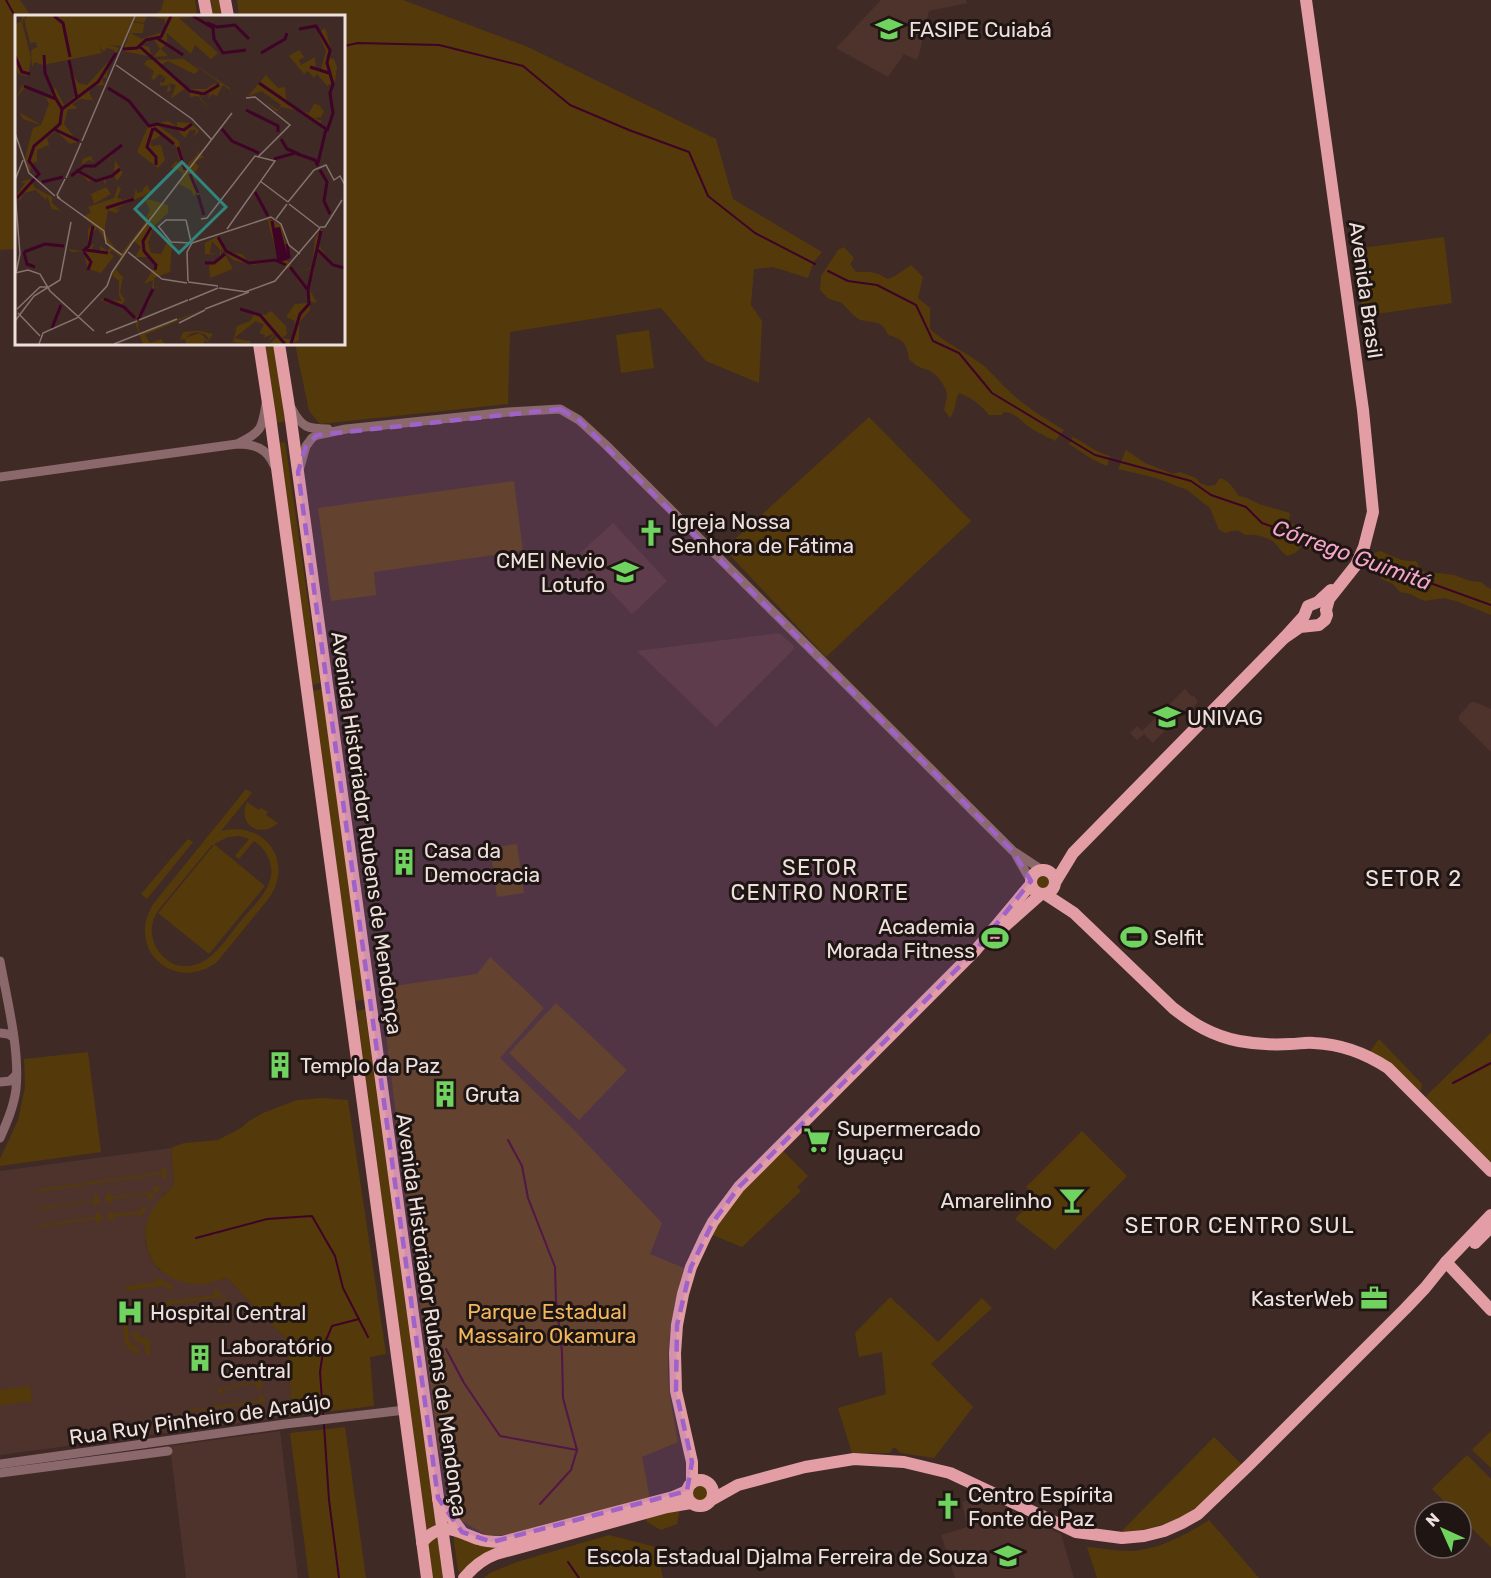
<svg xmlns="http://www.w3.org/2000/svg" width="1491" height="1578" font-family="Rubik,sans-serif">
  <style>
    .built { fill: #4e332d }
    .green { fill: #543a0a; fill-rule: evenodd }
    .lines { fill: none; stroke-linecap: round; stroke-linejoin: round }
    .stream { stroke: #3f0327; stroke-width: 2 }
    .minor { stroke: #8a686b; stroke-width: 9 }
    .major { stroke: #e29da5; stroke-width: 12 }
    .marked { fill: #9e62c8; fill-opacity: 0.2; stroke: #9e62c8; stroke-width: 4.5; stroke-dasharray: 12 8; stroke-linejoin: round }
    .labels { text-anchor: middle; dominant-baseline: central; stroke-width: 6; stroke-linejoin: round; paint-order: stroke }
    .poi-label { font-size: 21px; fill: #eee0dd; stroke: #1f1513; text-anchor: start }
    .street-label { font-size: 21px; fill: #eee0dd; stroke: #1f1513 }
    .park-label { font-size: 21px; fill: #f2b75c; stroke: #1f1513 }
    .water-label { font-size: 22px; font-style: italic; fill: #f5a6ca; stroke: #1f1513 }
    .neighbourhood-label { font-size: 22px; letter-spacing: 1.5px; fill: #eee0dd; stroke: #1f1513 }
    .inset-river { fill: none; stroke: #3f0327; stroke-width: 3 }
    .inset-road { fill: none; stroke: #85736f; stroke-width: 1.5 }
    .view { fill: #30867f; fill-opacity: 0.15; stroke: #30867f; stroke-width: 3 }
    .inset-edge { fill: none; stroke: #eee0dd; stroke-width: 3 }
  </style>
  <rect width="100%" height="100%" fill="#3f2a25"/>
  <g class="built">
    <path d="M881,0H966L967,3L929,11L919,55L916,60L904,54L888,77L836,48Z"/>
    <path d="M613,523L667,581L632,614L577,556Z"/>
    <path d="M779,633L793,645L794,649L716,727L637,651Z"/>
    <path d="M1185,689L1192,697L1194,695L1198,702L1189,711L1186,709L1153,743L1144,734L1137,740L1130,733L1137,726L1142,731Z"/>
    <path d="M1471,702H1475L1491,709V752L1459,720V716Z"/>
    <path d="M171,1148L174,1186L165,1193L146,1227L145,1243L150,1257L159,1270L215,1281L227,1278L287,1340L292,1416L0,1455V1171Z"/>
    <path d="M280,1431L298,1578H186L170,1446Z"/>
    <path d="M982,1496L1061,1534L1074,1578H955L941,1535L967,1527L962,1502Z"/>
  </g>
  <g class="green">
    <path d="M0,0H20L31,16H16V249L0,250Z"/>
    <path d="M164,0H195L197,16H153L161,10Z"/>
    <path d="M211,0H220L222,16H213Z"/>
    <path d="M237,0H403L528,47L716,139L733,199L822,252L813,263L808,278L773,267L754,269L751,305L762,321L759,383L706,361L661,308L510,332L508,404L320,424L309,411L295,344H344V16H239Z"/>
    <path d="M1444,237L1452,303L1363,316L1354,249Z"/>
    <path d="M844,247L854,258L850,264L856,272C869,271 877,272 888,279L895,276L911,265L923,277L918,298L930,308V329C945,343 964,351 980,363C991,371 998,381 1007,389C1024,406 1044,418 1064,430L1055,441C1046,436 1034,431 1025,424C1018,417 1014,413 1004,412L1001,415H989C980,404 972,398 959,393C954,402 957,408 950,418L944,410C945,405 947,399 947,395C946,385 935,371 925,369C916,366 916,366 909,359C907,344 903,339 888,335L884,327L878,323L860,320L853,315L842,303L829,299L820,290L821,276L838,250Z"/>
    <path d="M649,330L654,368L621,373L616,335Z"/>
    <path d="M263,344H273L288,421L277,423Z"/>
    <path d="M869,417L971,521L826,657L724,549Z"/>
    <path d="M1073,437C1086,443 1096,453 1110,456L1107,466C1095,462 1080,451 1069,444Z"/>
    <path d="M285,442L320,683L312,685L277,443Z"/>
    <path d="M1126,450L1145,463L1173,474L1180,472L1196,478L1200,483L1208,486L1215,485L1220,478C1230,481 1233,488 1239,496L1247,498L1259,504L1290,513L1289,522L1330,542L1331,546L1343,545L1352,553L1344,561L1331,555L1301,547L1295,553L1287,556C1282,552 1280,550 1277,545C1271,537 1254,534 1245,535C1238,529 1234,530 1226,533L1219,530L1210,508L1187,490L1156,478L1118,469Z"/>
    <path d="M514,481L523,551L374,572L376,595L331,601L318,508Z"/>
    <path d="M1380,551C1394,556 1400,562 1416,561L1422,571L1454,575L1470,581L1481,582L1487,587L1491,589V615L1456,601L1444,598L1424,601L1410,594L1400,592L1393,584L1381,579L1378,571L1364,568L1374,553Z"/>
    <path d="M322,689L365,1000L355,1001L312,691Z"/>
    <path d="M246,789L252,793L221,831C264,820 295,861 269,898L217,962C174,994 124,948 154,903ZM240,836L249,839L235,856L239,859L254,841C266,849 273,862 271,876C268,894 251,908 240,922C224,941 207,973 176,965C168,962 160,955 156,947C149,934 151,920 160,908L212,845H214L158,913L209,954L265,886L214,844L228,837Z"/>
    <path d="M247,802L259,810L261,808L268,812L266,815L278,823C260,839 237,825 247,802Z"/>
    <path d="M188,839L193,842L147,899L141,894Z"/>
    <path d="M517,844L524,893L497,897L490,848Z"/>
    <circle cx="1043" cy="882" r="10"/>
    <path d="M490,957L544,1008L500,1058L573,1129L662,1223L650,1254L684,1268C674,1302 667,1337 668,1373C669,1396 674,1419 678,1442L642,1457L650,1499L518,1533L489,1537L457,1518L438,1446L380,988L477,974Z"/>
    <path d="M556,1003L627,1070L579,1120L509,1053Z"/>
    <path d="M365,1009L436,1527L425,1530L357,1011Z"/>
    <path d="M1491,1033V1162L1424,1100L1428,1094Z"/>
    <path d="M1379,1039L1422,1084L1421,1090L1416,1091L1369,1053Z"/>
    <path d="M88,1052L101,1152L0,1166V1159L18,1120L25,1087L24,1059Z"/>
    <path d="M323,1098L348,1100L386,1354L370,1357L374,1406L292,1416L287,1340L227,1278C218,1280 209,1284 199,1284C161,1285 134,1250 150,1214C156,1202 165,1194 174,1185L171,1148L184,1143L218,1140L241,1128L249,1121L263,1113L297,1100Z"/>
    <path d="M1082,1131L1127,1176L1055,1250L1015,1219L1036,1197L1026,1187Z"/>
    <path d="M782,1150L808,1176L797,1187L801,1191L742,1247L710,1234C731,1204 755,1175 782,1150Z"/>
    <path d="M162,1168H165L167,1176L165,1179H163L162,1174L35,1192V1190L162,1172Z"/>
    <path d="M162,1186L150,1199H148L147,1194L111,1199V1204C107,1203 105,1200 106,1195L110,1192L111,1197L154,1192V1187Z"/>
    <path d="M94,1195L97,1196L100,1200L98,1204L95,1206L94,1201L37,1210V1208L94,1200Z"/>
    <path d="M142,1206L146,1207L141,1218L139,1214L113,1217V1222L108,1218L109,1213L112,1210L113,1214L141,1211Z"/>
    <path d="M96,1213H99L102,1218L100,1222L97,1224L96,1219L39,1227V1225L96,1217Z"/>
    <path d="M156,1277L174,1286V1289H167L166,1285L126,1291V1286L156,1282Z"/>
    <path d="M213,1290H217L228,1302L224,1303L222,1297L147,1308V1304L214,1295Z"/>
    <path d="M890,1297L938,1342L982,1298L992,1308L931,1364L973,1407L934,1458L900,1453L896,1448H893L890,1453H852L838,1408L886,1394L882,1352L859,1357L855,1333Z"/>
    <path d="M121,1313H125L130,1343L138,1348L139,1354L137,1355L125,1344Z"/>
    <path d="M137,1332L141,1338H148L151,1354L146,1355L144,1344C138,1341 134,1341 132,1333Z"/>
    <path d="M262,1381V1387L257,1390L256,1384L222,1389V1394H219L218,1388Z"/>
    <path d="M30,1386L32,1401L0,1405V1390Z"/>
    <path d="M263,1395L265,1402L187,1412V1410L259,1400V1396Z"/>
    <path d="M345,1427L366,1578H309L290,1433Z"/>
    <path d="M1491,1431V1468L1472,1450Z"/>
    <path d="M1214,1437L1242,1465C1228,1478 1214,1495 1198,1507C1174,1524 1147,1530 1119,1534Z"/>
    <path d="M1467,1455L1491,1479V1547L1461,1518V1512H1455L1432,1489Z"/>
    <circle cx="700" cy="1493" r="9"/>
    <path d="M680,1508L677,1524L661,1530L647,1522L646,1520L647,1517Z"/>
    <path d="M1209,1520L1259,1578H1097L1087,1547C1101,1548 1116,1551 1130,1551C1158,1550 1186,1535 1209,1520Z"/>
    <path d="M437,1533L443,1578H432L427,1541Z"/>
    <path d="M453,1534L504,1545L461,1574L458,1571Z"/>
    <path d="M609,1535L656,1547L663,1578H484L490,1573L517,1562Z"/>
  </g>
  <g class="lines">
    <g class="stream">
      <path d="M6,0L16,18"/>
      <path d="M344,46L358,43L439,45L523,66L570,105L629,130L689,152L708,196L755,233L815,264"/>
      <path d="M828,271L848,281L877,285L916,305L933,341L959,353L992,393L1095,455L1191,481L1211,495L1246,507L1262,523L1355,556"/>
      <path d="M1364,559L1491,605"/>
      <path d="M1453,1083L1491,1063"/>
      <path d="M508,1140L522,1166L528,1198L555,1267L556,1300L562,1352L563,1398L577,1450"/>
      <path d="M196,1238L267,1219L312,1216L335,1256L343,1288L368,1337"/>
      <path d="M446,1349L464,1383L500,1436L577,1450L571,1470L540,1504"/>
      <path d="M323,1414L320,1372L324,1345L332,1326L359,1319"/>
      <path d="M324,1425L329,1500L339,1578"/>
      <path d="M568,1562L579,1578"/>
    </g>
    <g class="minor">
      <path d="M292,409C302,428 308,429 328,429"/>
      <path d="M239,443C262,432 262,428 266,404"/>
      <path d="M300,467L306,446L312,438L317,435L346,429L508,412L560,409L579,420L606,445L1013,851L1042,870"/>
      <path d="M0,477L237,444C254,444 267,448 274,465"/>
      <path d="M1016,855L1031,881"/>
      <path d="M0,961C7,1000 20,1050 16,1089C14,1106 7,1122 0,1138"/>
      <path d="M0,1033L8,1034L13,1037"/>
      <path d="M0,1082L10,1081L15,1076"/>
      <path d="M0,1464L285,1424L405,1410"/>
      <path d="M0,1473L168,1451"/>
    </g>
    <g class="major">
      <path d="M204,0L207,16"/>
      <path d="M225,0L228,16"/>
      <path d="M259,344L270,416L427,1578"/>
      <path d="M279,344L290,413L449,1578"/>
      <path d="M1284,638L1300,627L1319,625L1325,620L1327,615L1326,610L1329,599L1356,565L1364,547L1373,512L1363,410L1306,0"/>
      <circle cx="1043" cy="882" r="12"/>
      <path d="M1056,881L1073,853L1284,638L1304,616L1308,606L1318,602L1331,590"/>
      <path d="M1045,894L1074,913L1173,1008C1193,1024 1213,1036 1239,1041C1255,1044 1274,1045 1290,1044C1298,1044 1306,1042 1314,1043C1341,1044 1365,1053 1388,1068L1491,1171"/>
      <path d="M997,933L1041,894"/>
      <path d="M1475,1243L1491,1227"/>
      <path d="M1446,1262L1491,1310"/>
      <circle cx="700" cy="1493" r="13"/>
      <path d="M692,1483V1462L676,1391L675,1353L677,1325L683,1294L691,1267L705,1237L713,1222L739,1187L975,951L1031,884"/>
      <path d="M438,1499L462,1532"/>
      <path d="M713,1499L738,1485L805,1467L854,1459L904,1462L950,1473L1076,1532L1122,1538L1144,1536L1164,1531L1182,1523L1198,1514L1249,1465L1405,1309L1425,1288L1446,1262L1491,1215"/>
      <path d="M422,1542C443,1520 455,1531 478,1539C486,1542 494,1542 502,1542L673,1497L687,1491"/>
      <path d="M464,1578C473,1567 483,1559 496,1554L667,1507L691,1503"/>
    </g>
  </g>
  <path class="marked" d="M560,409L579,420L1013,851L1031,881L975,951L739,1187L713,1222L691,1267L677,1325L676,1391L692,1462L687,1491L492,1542L462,1532L438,1498L298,472L306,446L317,435Z"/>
  <defs>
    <symbol id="university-bare" viewBox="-9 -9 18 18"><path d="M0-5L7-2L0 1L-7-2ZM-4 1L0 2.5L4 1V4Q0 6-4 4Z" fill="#70d35f" stroke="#1f1513" stroke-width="2.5" paint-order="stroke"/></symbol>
    <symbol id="church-bare" viewBox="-9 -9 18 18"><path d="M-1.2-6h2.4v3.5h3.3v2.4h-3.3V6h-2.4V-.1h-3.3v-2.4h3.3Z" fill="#70d35f" stroke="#1f1513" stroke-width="2.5" paint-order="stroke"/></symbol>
    <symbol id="school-bare" viewBox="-9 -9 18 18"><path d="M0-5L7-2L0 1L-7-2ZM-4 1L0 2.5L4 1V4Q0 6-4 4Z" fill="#70d35f" stroke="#1f1513" stroke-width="2.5" paint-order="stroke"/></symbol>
    <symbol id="building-bare" viewBox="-9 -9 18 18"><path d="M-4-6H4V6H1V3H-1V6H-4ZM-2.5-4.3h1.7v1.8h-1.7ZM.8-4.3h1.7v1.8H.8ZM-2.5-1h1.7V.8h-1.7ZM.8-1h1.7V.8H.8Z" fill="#70d35f" stroke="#1f1513" stroke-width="2.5" paint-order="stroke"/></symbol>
    <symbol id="stadium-bare" viewBox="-9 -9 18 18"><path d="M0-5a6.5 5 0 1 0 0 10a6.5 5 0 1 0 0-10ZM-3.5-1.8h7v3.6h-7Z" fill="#70d35f" stroke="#1f1513" stroke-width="2.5" paint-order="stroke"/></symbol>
    <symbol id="supermarket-bare" viewBox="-9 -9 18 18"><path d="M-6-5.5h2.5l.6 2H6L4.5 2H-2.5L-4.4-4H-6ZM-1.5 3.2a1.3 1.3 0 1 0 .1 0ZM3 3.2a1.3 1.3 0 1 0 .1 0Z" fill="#70d35f" stroke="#1f1513" stroke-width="2.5" paint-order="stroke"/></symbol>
    <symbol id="bar-bare" viewBox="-9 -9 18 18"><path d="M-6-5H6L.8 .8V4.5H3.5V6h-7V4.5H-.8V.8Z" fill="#70d35f" stroke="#1f1513" stroke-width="2.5" paint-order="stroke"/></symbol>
    <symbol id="office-bare" viewBox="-9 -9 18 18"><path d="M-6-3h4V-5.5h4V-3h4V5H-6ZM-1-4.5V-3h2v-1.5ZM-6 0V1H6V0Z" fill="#70d35f" stroke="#1f1513" stroke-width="2.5" paint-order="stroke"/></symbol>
    <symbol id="hospital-bare" viewBox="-9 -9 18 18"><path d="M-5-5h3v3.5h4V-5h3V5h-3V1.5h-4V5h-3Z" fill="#70d35f" stroke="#1f1513" stroke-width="2.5" paint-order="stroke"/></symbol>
  </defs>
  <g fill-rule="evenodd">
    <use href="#university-bare" x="870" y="10" width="38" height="38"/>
    <use href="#church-bare" x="632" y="514" width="38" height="38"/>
    <use href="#school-bare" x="606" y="553" width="38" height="38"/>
    <use href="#university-bare" x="1148" y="698" width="38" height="38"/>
    <use href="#building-bare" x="385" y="843" width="38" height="38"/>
    <use href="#stadium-bare" x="1115" y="918" width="38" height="38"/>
    <use href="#stadium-bare" x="976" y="919" width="38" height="38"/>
    <use href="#building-bare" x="261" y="1046" width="38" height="38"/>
    <use href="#building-bare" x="426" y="1075" width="38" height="38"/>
    <use href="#supermarket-bare" x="798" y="1121" width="38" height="38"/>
    <use href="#bar-bare" x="1053" y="1181" width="38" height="38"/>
    <use href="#office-bare" x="1355" y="1279" width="38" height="38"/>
    <use href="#hospital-bare" x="111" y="1293" width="38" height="38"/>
    <use href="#building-bare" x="181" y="1339" width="38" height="38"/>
    <use href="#church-bare" x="929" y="1487" width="38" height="38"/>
    <use href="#school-bare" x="989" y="1537" width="38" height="38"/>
  </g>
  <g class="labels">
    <g class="poi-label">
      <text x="909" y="29">FASIPE Cuiabá</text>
      <text x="671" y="521">Igreja Nossa<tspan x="671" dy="24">Senhora de Fátima</tspan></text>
      <text x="605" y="560" text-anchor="end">CMEI Nevio<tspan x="605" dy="24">Lotufo</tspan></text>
      <text x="1187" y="717">UNIVAG</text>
      <text x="424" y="850">Casa da<tspan x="424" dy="24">Democracia</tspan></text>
      <text x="975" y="926" text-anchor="end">Academia<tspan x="975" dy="24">Morada Fitness</tspan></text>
      <text x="1154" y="937">Selfit</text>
      <text x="300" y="1065">Templo da Paz</text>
      <text x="465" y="1094">Gruta</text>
      <text x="837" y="1128">Supermercado<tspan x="837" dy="24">Iguaçu</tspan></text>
      <text x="1052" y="1200" text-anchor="end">Amarelinho</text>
      <text x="1354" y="1298" text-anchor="end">KasterWeb</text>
      <text x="150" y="1312">Hospital Central</text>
      <text x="220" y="1346">Laboratório<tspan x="220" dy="24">Central</tspan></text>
      <text x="968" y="1494">Centro Espírita<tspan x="968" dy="24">Fonte de Paz</tspan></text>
      <text x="988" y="1556" text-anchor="end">Escola Estadual Djalma Ferreira de Souza</text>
    </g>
    <g class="street-label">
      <text transform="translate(1366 290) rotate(82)">Avenida Brasil</text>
      <text transform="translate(367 833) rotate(82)">Avenida Historiador Rubens de Mendonça</text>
      <text transform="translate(432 1315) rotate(82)">Avenida Historiador Rubens de Mendonça</text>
      <text transform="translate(200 1419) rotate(-8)">Rua Ruy Pinheiro de Araújo</text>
    </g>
    <g class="park-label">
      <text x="547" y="1311">Parque Estadual<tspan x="547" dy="24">Massairo Okamura</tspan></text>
    </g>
    <g class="water-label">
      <text transform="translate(1352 555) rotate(20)">Córrego Guimitá</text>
    </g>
    <g class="neighbourhood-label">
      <text x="820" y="867">SETOR<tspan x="820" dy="25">CENTRO NORTE</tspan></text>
      <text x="1414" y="878">SETOR 2</text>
      <text x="1240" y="1225">SETOR CENTRO SUL</text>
    </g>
  </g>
  <g transform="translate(15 15)">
    <rect width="330" height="330" fill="#3f2a25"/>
    <path d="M7,1H10L7,7L16,43L13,61L3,59L0,49V9L6,7ZM119,1L107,31L94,30L104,33L93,51L92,63H87L89,70L78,71L74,78L81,90L77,85L66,84L57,89L62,92L61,94H53L49,109L63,127L55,129L41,116L32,123L34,130L22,135V148L20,146L14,156L10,143L18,113L26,110L8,104L4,97L26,110L34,89L31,82L14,73L8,74L2,83L6,72L10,69L36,82L40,72L49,90L60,81L53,49L63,68L72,70L100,39L99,35L92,33L89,37L84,31L87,38L28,50L20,47L17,52L16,35L22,32L21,27L15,28L9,4L13,1ZM120,1H191L164,3L203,38L196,44L180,30L176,39L152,18V27L163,39L150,30L146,34L153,41L138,42L145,34L139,24L125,30L134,32L137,42L108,36L118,7L129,9L128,18H116L127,24L150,16V4L132,1L129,8L118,6ZM310,13L316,34L314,43L319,44L322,52L320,66L312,71L302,59L299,63L293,56L289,59L274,41L284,35L289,42L284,45L286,50L300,42L301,54H306L311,36L303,18ZM170,43L215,73L219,95L215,75L208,70L202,81L197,79L193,84L194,78L188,82L186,79L184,80L195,96L183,81L175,82L174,74H191L200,68L202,72L205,68ZM169,44L184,55L179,59L153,46L144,51L170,73L156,84L161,70L154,68L156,75L151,78L154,70L146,71L144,67L149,68L151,61L145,66L149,61L144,59L139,65L136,63L139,56L129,49L132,45ZM251,60L263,73L270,72L272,90L294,98L299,89L304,90L309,96L306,102L299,103L307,106L305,109L286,96L266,92L262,97L249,86L263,95L266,90L246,76L232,82ZM153,106L162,112V107L176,108L184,116L179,122L181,115H175L170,123L161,113L144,111L164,126L170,152L183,139L181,135L189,142L179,147L184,151L179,159L190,204L182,178L178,181L177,176L164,169L168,158L156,152L161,146L165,148L161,131L147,120L136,126V131L146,130L150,145L143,153L122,137L133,111ZM98,137L97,141L80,151L71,152L68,151L65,156L78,165L92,163L99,159L100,145L108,158L102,166L99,161L91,164L90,170L88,165L73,166L61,155L55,161L66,151L68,144L76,141L79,147L74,145L67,150L77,151ZM15,164L20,173L37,182V188L46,196L37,194L32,181L31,185L21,175L9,178L5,185L0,182L10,168L5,167ZM131,168L129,173L132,170L136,177L102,193L100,195L106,193L101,198L93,195L89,218L105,240L136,200L128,208L135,195L129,183L153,190V198L139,211L133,228L136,238L146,239L153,225L157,228L155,257L139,263V273L142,272L155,271L138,273L136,284L124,302L123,313L125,318L190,294L130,320L135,328L146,324L150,329H128L121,311L122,301L136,281L138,265L129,269L140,251L132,242H120L126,232L119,226L101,255L108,262L105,277L110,285L107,290L113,294L120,304L103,288H92L84,284L107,286L104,281V266L96,259L106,242L97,235L94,238L99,241L86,258L73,254L68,236L57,237L54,235L53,234L67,236L73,231V214L78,210L68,202L76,197L73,192L99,183L103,171L106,174L102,183L108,185L119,182L121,173L122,178L127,177ZM82,213L95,233L92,236L85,231V236L76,234L80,229L76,230V220ZM91,172L96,179L79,189L76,179ZM252,203L266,210L275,243L266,246H273L280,258L261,246L238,250L218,245L206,234V242L210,239L218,254L195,263L194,249L205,242V235L197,226L195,238L203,239H190V228L203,221L212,237L227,239L234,248L263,244ZM308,213L301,233L305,232L318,250L330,253L318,251L302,235L299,258L293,272L301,286L306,282L300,288L295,286V295L284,308V325L276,329H255L261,322L264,324L261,317L259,321L252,329L259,318L249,323L250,320L244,318L249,310L241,306L219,323L235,326L236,329L218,327L222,311L235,306L240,298L226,294L250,300L256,296L271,311L272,319L267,323L277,325L280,306L271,302L280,289L293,288L294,277L287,271L282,265L280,260L292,272L297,253L281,258L297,252L300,223ZM179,316H185L198,319L194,325L199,329L196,327L191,320L184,317L177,318L170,323L185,318L196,329L189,325V329H171L170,324L165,325L168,317Z" fill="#543a0a" fill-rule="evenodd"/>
    <path d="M265,212L273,242L265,244L259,213Z" fill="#3f0327"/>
    <path class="inset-river" d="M39,1L48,8L55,42M178,1L198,13L199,24L208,38L231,35M192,8L202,12L220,10L234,24M284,14L301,11L315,35L312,48L318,69L315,78L318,98L312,116M142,23L168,40M124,31L175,76L189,79L204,70M108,34L122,33L131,25L146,22L156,1M246,38L270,24L272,18M29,40L30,58L41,84M0,41L7,57L15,59M54,45L62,84M295,52L314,58M244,68L311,114L303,148M9,71L41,84L47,94M93,73L114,86L134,111L142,109L169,115L177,109M231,95L263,111V117M138,113L132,132L141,142V150M139,113L159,129M39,114L64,126M207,114L217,126L244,138M266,124L272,134L284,139M163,132L170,155M259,144L280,138L300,145L303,151M61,155L81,166L97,161L105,154M305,155L312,167L309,186L315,199M175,159L183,178M56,161L69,151H80L107,130M27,167L48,162M240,177L253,201M183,180L189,200M2,183L24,159L14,146L19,131L45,109L47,94L83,67L101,38M91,193L119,184M257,206L264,246M137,211L128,226L129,236L141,250L140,255M203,222L211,236L234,248L260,245L271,250M71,235L93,238M303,235L318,250L330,253M68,236L74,231L78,211M9,237L30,229L49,231M9,237L12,249L20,252M69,237L76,247L73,255M264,246L274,242L272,229M190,248H199L210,239M275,252L292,274M293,274L306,216M89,284L109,292L120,303M225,294L245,300L270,329M123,305L138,274M37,313L46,290M276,329L285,299L294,289L293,274"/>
    <path class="inset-road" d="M101,50L177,104L196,124M231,83L240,82L275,110L243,142M0,118L14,158L40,181M67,126L120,1M299,155L311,150L319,165L325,161L330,170M51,163L66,128M0,165L8,145M245,166L273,187M0,176L5,239L1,258M42,182L89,216L91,228L107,240M45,184L42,180L50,164M273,187L299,155M274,189L305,213M186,204L192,203L240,141L260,146L212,214M261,204L272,189M171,205L176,227M143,212L151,205H171M144,212L156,227L176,228M305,212H310L327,185M177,228L256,202L266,209L274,230L285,239M113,237L147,264L172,268M0,258L13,255L25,259L35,276L79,316M173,266L172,237L177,228M173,267L203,271M204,273L232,277M230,277L260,266L305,213M174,285L203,273M2,294L25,272H32M190,294L234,277M3,298L25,321M124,305L173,285M0,306L19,281L45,265L56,207M164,308L190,295M91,318L122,306M24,329L28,318L62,303L92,271L97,257L117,228L217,98M99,329L162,304"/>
    <path class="view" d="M167,147L211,192L164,238L120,194Z"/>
    <rect width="330" height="330" class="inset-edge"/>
  </g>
  <g transform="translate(1443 1530) rotate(315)"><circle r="28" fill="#1f1513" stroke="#726664" stroke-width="1.5"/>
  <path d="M0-4.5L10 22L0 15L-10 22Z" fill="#70d35f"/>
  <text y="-9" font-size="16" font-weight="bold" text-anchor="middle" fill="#eee0dd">N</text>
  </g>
</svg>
